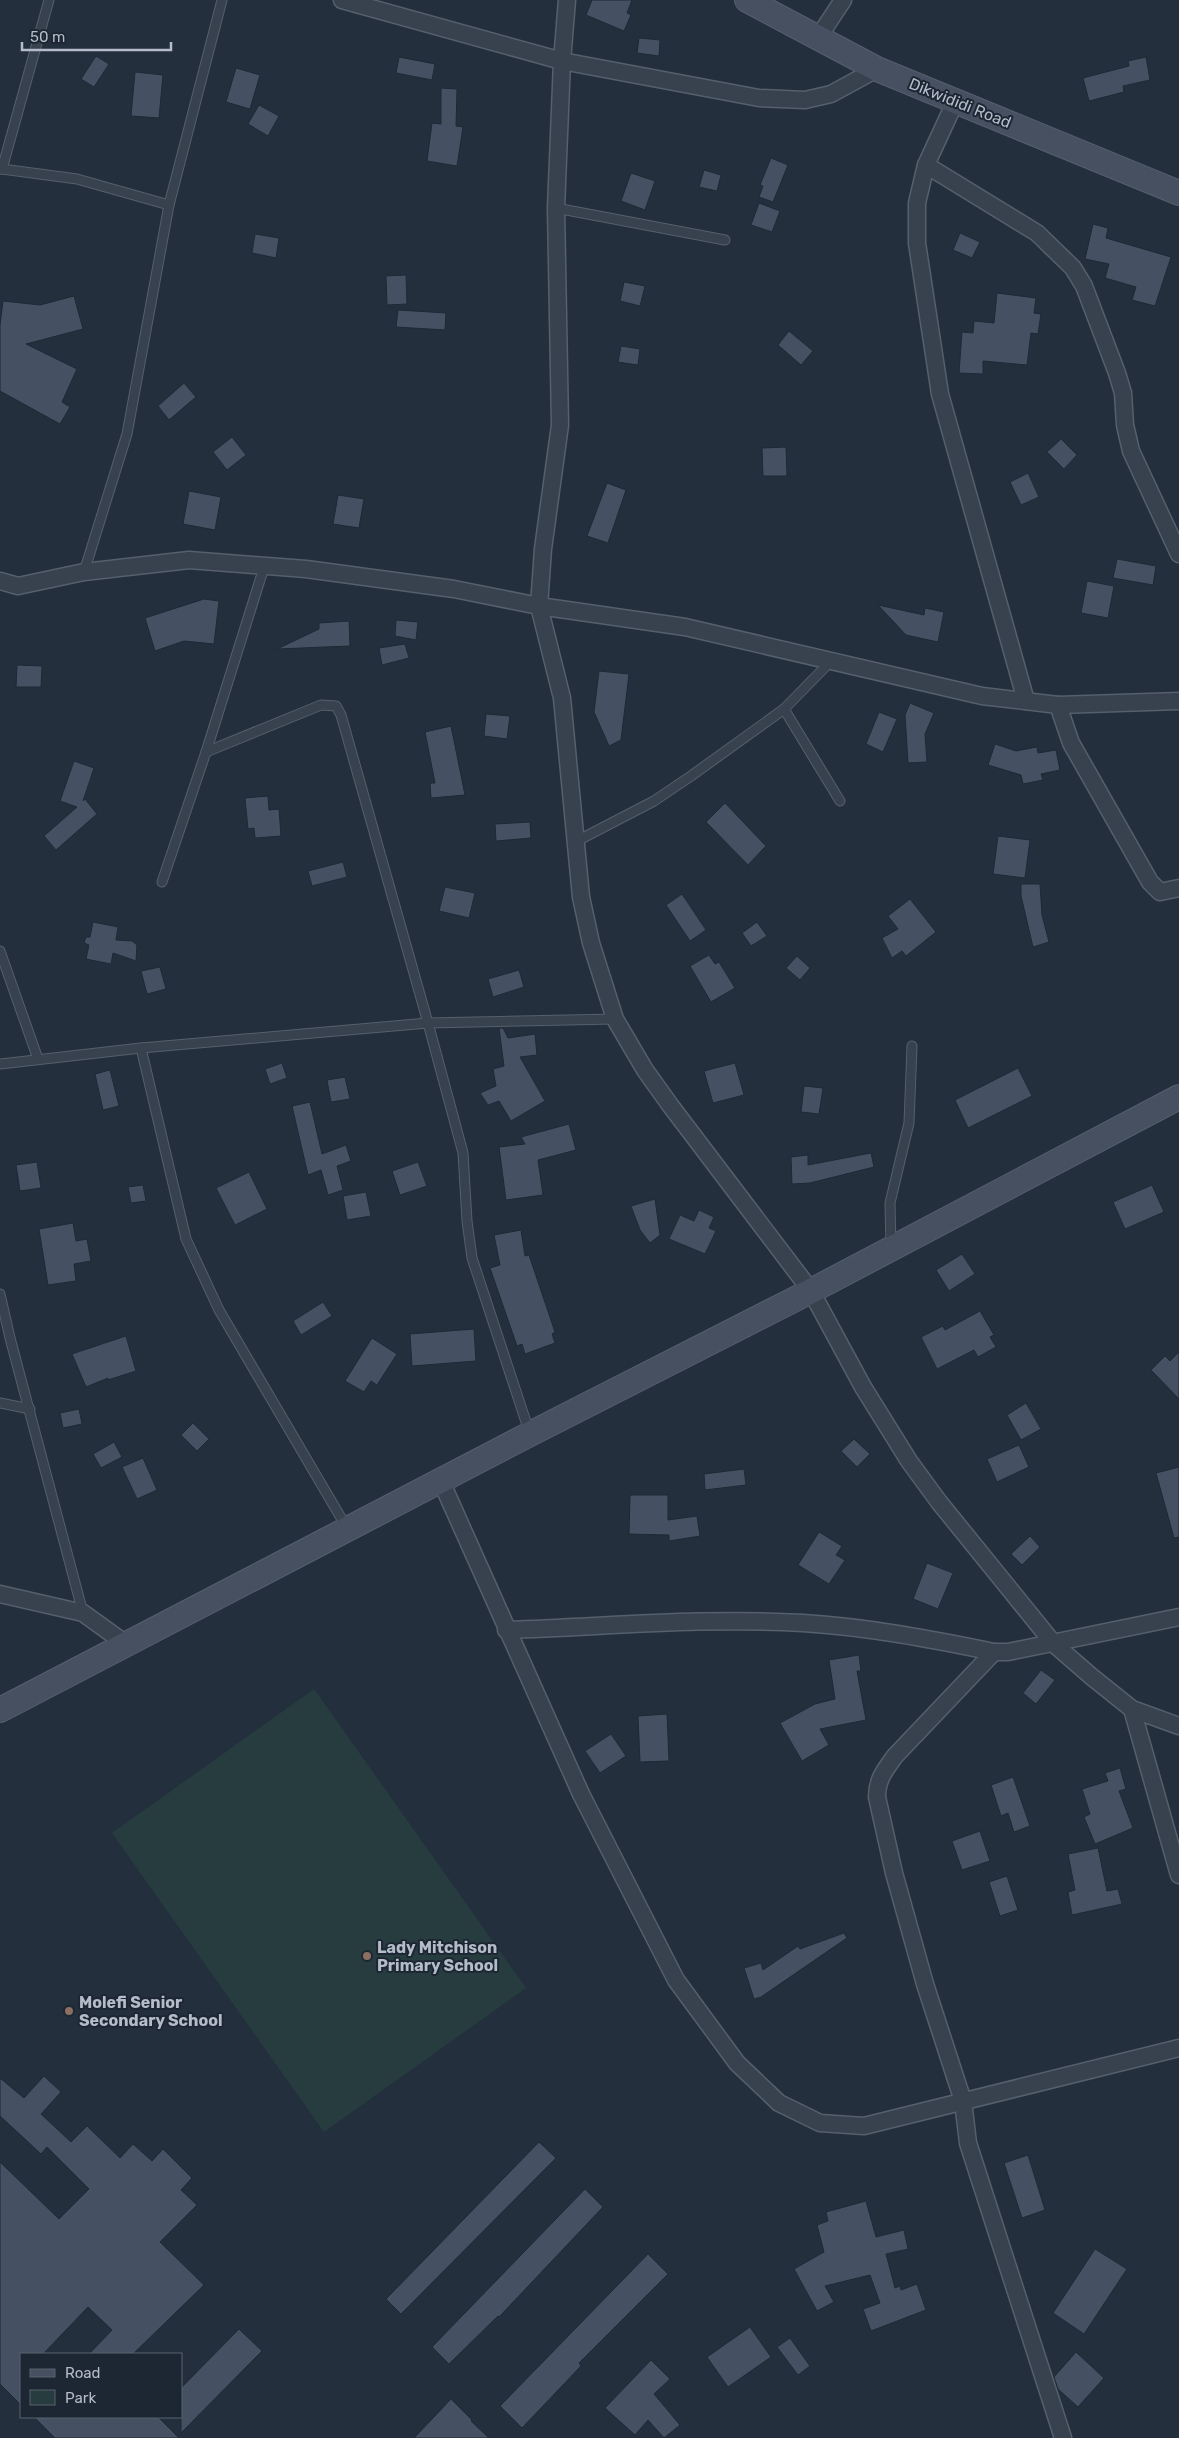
<svg xmlns="http://www.w3.org/2000/svg" width="1179" height="2438" font-family="Rubik,sans-serif">
  <style>
    .green { fill: #263c3f }
    .building { fill: #455162; stroke: #1f2835 }
    .lines { fill: none; stroke-linecap: round; stroke-linejoin: round }
    .lane-casing { stroke: #565f6c; stroke-width: 11 }
    .street-casing { stroke: #565f6c; stroke-width: 19 }
    .secondary-casing { stroke: #565f6c; stroke-width: 26 }
    .lane { stroke: #38414e; stroke-width: 9 }
    .street { stroke: #38414e; stroke-width: 16 }
    .secondary { stroke: #465061; stroke-width: 24 }
    .education-dot { fill: #8d6e63; stroke: #1d2633; stroke-width: 2 }
    .labels { text-anchor: middle; dominant-baseline: central; stroke-width: 4; stroke-linejoin: round; paint-order: stroke }
    .street-label { font-size: 16px; fill: #b4bcc9; stroke: #1d2633 }
    .poi-label { font-size: 16px; font-weight: bold; fill: #b4bcc9; stroke: #1d2633; text-anchor: start }
  </style>
  <rect width="100%" height="100%" fill="#242f3e"/>
  <path class="green" d="M314,1689L526,1988L324,2132L112,1833Z"/>
  <g class="building">
    <path d="M592,0H632L627,13L631,15L624,31L586,15Z"/>
    <path d="M639,38L660,40L659,56L637,53Z"/>
    <path d="M96,56L109,64L94,87L81,79Z"/>
    <path d="M399,57L435,64L432,80L396,73Z"/>
    <path d="M1146,57L1150,80L1123,86L1124,92L1089,101L1083,78L1129,66L1128,61Z"/>
    <path d="M236,68L260,75L250,109L226,102Z"/>
    <path d="M135,72L163,75L159,118L131,116Z"/>
    <path d="M441,88L457,89L456,126L463,127L457,166L427,161L432,123L441,124Z"/>
    <path d="M259,105L279,116L268,136L248,124Z"/>
    <path d="M771,158L788,165L773,202L759,197L763,186L760,185Z"/>
    <path d="M704,170L721,175L717,191L699,187Z"/>
    <path d="M631,173L655,181L645,210L621,201Z"/>
    <path d="M759,203L780,211L772,232L751,225Z"/>
    <path d="M1093,224L1108,228L1106,238L1171,257L1155,306L1132,300L1136,287L1105,278L1109,264L1085,259Z"/>
    <path d="M960,233L980,242L972,258L953,250Z"/>
    <path d="M255,234L279,238L276,258L252,253Z"/>
    <path d="M406,275L407,304L387,305L386,276Z"/>
    <path d="M624,282L645,286L640,306L620,301Z"/>
    <path d="M997,293L1036,298L1034,313L1041,314L1038,334L1031,333L1027,365L983,361V374L959,373L962,332L973,333L974,321L994,323Z"/>
    <path d="M74,296L83,329L26,344L77,369L62,402L70,407L60,424L0,391V325L3,301L40,305Z"/>
    <path d="M398,310L446,313L445,330L396,327Z"/>
    <path d="M789,331L813,351L801,365L778,345Z"/>
    <path d="M621,346L640,349L638,365L618,362Z"/>
    <path d="M184,383L196,397L169,420L158,406Z"/>
    <path d="M232,437L246,455L227,470L213,452Z"/>
    <path d="M1061,439L1077,455L1064,469L1047,452Z"/>
    <path d="M786,447L787,476H763L762,448Z"/>
    <path d="M1028,473L1039,497L1021,505L1010,482Z"/>
    <path d="M607,483L626,490L608,543L587,536Z"/>
    <path d="M189,491L221,497L215,530L183,524Z"/>
    <path d="M338,495L364,499L359,528L333,524Z"/>
    <path d="M1117,559L1156,566L1153,585L1113,578Z"/>
    <path d="M1087,581L1114,586L1108,618L1081,613Z"/>
    <path d="M204,599L219,601L214,644L184,641L155,651L145,618Z"/>
    <path d="M878,605L924,615L925,608L944,612L938,642L906,635Z"/>
    <path d="M396,620L418,622L416,640L395,636Z"/>
    <path d="M349,621L350,646L277,649L319,629V623Z"/>
    <path d="M405,644L409,658L382,665L379,648Z"/>
    <path d="M17,665L42,666L41,687H16Z"/>
    <path d="M599,671L629,674L621,740L609,746L594,712Z"/>
    <path d="M910,703L934,713L925,734L927,762L908,763L905,715Z"/>
    <path d="M879,712L897,719L883,752L866,744Z"/>
    <path d="M486,714L510,716L507,739L484,736Z"/>
    <path d="M451,726L465,795L431,798L430,783H435L425,732Z"/>
    <path d="M995,744L1016,751L1037,747L1038,753L1056,750L1060,770L1041,774L1043,780L1023,784L1021,775L988,765Z"/>
    <path d="M74,761L94,768L83,801L85,799L97,814L56,850L44,836L77,807L60,801Z"/>
    <path d="M268,796L269,810L279,809L281,836L255,838L254,828L248,829L245,798Z"/>
    <path d="M725,803L766,846L748,865L706,822Z"/>
    <path d="M530,822L531,838L496,841L495,824Z"/>
    <path d="M998,836L1030,840L1025,878L993,874Z"/>
    <path d="M343,862L347,877L312,886L308,871Z"/>
    <path d="M1021,884H1040L1042,915L1049,942L1033,947L1021,896Z"/>
    <path d="M445,887L475,893L469,918L439,911Z"/>
    <path d="M682,894L706,930L690,941L666,905Z"/>
    <path d="M910,899L936,932L906,956L902,951L892,958L882,938L898,929L888,916Z"/>
    <path d="M93,922L118,927L116,940L132,941L137,945L136,961L113,953L111,964L86,959L89,945L84,943L86,937H90Z"/>
    <path d="M757,922L767,936L751,946L742,933Z"/>
    <path d="M709,955L715,964L719,962L735,988L711,1002L690,966Z"/>
    <path d="M797,956L810,968L800,980L786,968Z"/>
    <path d="M160,967L166,989L147,994L141,971Z"/>
    <path d="M519,970L524,987L493,997L488,979Z"/>
    <path d="M499,1028H503L508,1038L535,1034L537,1055L520,1057L545,1101L511,1121L499,1101L488,1105L480,1093L496,1086L493,1069L504,1066Z"/>
    <path d="M282,1063L287,1078L270,1084L265,1069Z"/>
    <path d="M735,1063L744,1095L713,1103L704,1071Z"/>
    <path d="M1018,1068L1032,1096L968,1128L955,1100Z"/>
    <path d="M110,1070L119,1106L103,1110L95,1074Z"/>
    <path d="M345,1077L350,1099L331,1102L327,1080Z"/>
    <path d="M804,1086L823,1088L819,1114L801,1112Z"/>
    <path d="M310,1102L322,1154L346,1145L351,1161L337,1166L343,1190L328,1195L321,1170L308,1175L292,1106Z"/>
    <path d="M569,1124L576,1150L538,1160L543,1195L506,1200L499,1147L525,1144L521,1137Z"/>
    <path d="M871,1153L874,1167L810,1183L792,1184L791,1157L808,1155V1165Z"/>
    <path d="M37,1162L41,1188L20,1191L16,1165Z"/>
    <path d="M418,1162L427,1186L400,1195L392,1171Z"/>
    <path d="M249,1172L267,1209L235,1225L216,1188Z"/>
    <path d="M143,1185L146,1201L131,1203L128,1187Z"/>
    <path d="M1152,1185L1164,1212L1125,1229L1113,1202Z"/>
    <path d="M366,1192L371,1216L347,1220L343,1196Z"/>
    <path d="M655,1199L660,1235L650,1243L640,1230L631,1206Z"/>
    <path d="M699,1210L714,1217L709,1228L716,1231L705,1254L669,1239L680,1215L694,1221Z"/>
    <path d="M73,1223L76,1241L87,1239L91,1261L74,1264L76,1281L48,1285L39,1229Z"/>
    <path d="M521,1230L525,1256L529,1255L555,1332L552,1334L555,1343L525,1354L522,1344L517,1346L490,1268L500,1265L494,1235Z"/>
    <path d="M962,1254L975,1274L949,1291L936,1270Z"/>
    <path d="M323,1302L332,1316L301,1335L293,1321Z"/>
    <path d="M980,1311L994,1335L990,1337L996,1347L978,1357L974,1350L937,1369L921,1337L943,1326L945,1330Z"/>
    <path d="M474,1329L476,1361L412,1366L410,1334Z"/>
    <path d="M126,1336L136,1371L108,1380V1378L86,1387L72,1354Z"/>
    <path d="M372,1338L397,1354L377,1385L371,1381L364,1392L345,1381Z"/>
    <path d="M1179,1352V1399L1151,1370L1165,1356L1170,1361Z"/>
    <path d="M1026,1403L1041,1429L1021,1440L1007,1415Z"/>
    <path d="M79,1409L82,1424L63,1428L60,1413Z"/>
    <path d="M193,1423L209,1439L197,1451L181,1435Z"/>
    <path d="M854,1439L870,1454L857,1467L841,1451Z"/>
    <path d="M114,1442L122,1457L101,1468L93,1454Z"/>
    <path d="M1019,1445L1029,1467L997,1482L987,1459Z"/>
    <path d="M143,1458L157,1490L137,1499L122,1467Z"/>
    <path d="M1179,1467V1537L1174,1538L1156,1473Z"/>
    <path d="M744,1469L746,1485L705,1490L704,1474Z"/>
    <path d="M630,1495H668V1520L697,1516L700,1536L669,1541V1535L629,1534Z"/>
    <path d="M819,1532L842,1546L836,1555L845,1560L829,1584L798,1565Z"/>
    <path d="M1030,1536L1040,1547L1022,1565L1011,1554Z"/>
    <path d="M927,1563L953,1573L938,1609L913,1599Z"/>
    <path d="M859,1655L861,1671H857L866,1720L820,1729L829,1745L802,1761L780,1723L815,1704L835,1699L829,1660Z"/>
    <path d="M1041,1670L1055,1680L1036,1704L1023,1693Z"/>
    <path d="M667,1714L669,1761L640,1762L638,1716Z"/>
    <path d="M611,1734L626,1756L600,1773L585,1751Z"/>
    <path d="M1120,1768L1126,1789L1119,1791L1133,1828L1095,1844L1084,1817L1090,1814L1082,1789L1108,1781L1105,1773Z"/>
    <path d="M1013,1777L1030,1826L1014,1832L1008,1813L1001,1816L991,1785Z"/>
    <path d="M980,1831L990,1861L962,1870L952,1841Z"/>
    <path d="M1098,1848L1107,1891L1118,1889L1122,1904L1072,1915L1068,1892L1075,1890L1068,1854Z"/>
    <path d="M1007,1876L1018,1910L1000,1916L989,1882Z"/>
    <path d="M844,1933L847,1938L761,1997L754,1999L744,1968L761,1963L763,1970L798,1946L800,1949Z"/>
    <path d="M44,2076L61,2092L41,2114L71,2142L87,2126L120,2158L133,2144L152,2161L163,2149L192,2178L181,2190L197,2205L160,2242L204,2285L133,2354H89L112,2330L88,2307L43,2354H21V2405L0,2384V2162L59,2219L89,2189L47,2147L41,2154L0,2116V2078L24,2098Z"/>
    <path d="M539,2142L556,2158L401,2314L386,2299Z"/>
    <path d="M1028,2155L1045,2210L1022,2218L1004,2163Z"/>
    <path d="M585,2189L603,2207L499,2317L498,2316L449,2364L432,2347Z"/>
    <path d="M866,2201L876,2237L904,2230L908,2249L886,2254L895,2288L900,2286L901,2290L917,2284L926,2310L871,2331L863,2309L880,2303L870,2275L825,2286L834,2302L817,2311L794,2269L824,2252L817,2225L828,2221L826,2212Z"/>
    <path d="M1095,2249L1127,2269L1084,2334L1053,2313Z"/>
    <path d="M648,2254L668,2274L579,2363L581,2366L522,2428L500,2406Z"/>
    <path d="M750,2327L771,2357L728,2387L707,2357Z"/>
    <path d="M239,2329L262,2351L181,2433V2388Z"/>
    <path d="M790,2338L810,2366L798,2375L777,2347Z"/>
    <path d="M1076,2352L1104,2378L1078,2407L1058,2389L1054,2377Z"/>
    <path d="M651,2360L670,2379L654,2394L680,2425L664,2438L648,2420L635,2435L605,2408Z"/>
    <path d="M451,2399L472,2420L471,2421L489,2438H414Z"/>
    <path d="M34,2417H158L179,2438H55Z"/>
  </g>
  <g class="lines">
    <defs>
      <g id="lane">
        <path d="M0,169H2L49,0"/>
        <path d="M2,169L77,179L169,205L127,434L84,572"/>
        <path d="M169,205L222,0"/>
        <path d="M556,208L725,240"/>
        <path d="M784,709L840,801"/>
        <path d="M206,752L321,705L336,706L341,715L428,1023L615,1019"/>
        <path d="M575,842L654,801L691,776L784,709L831,661"/>
        <path d="M162,882L206,752L265,564"/>
        <path d="M0,951L38,1059"/>
        <path d="M141,1048L186,1239L219,1310L347,1528"/>
        <path d="M0,1064L141,1048L428,1023L463,1153L467,1221L472,1258L530,1434"/>
        <path d="M891,1247L890,1203L909,1123L912,1046"/>
        <path d="M0,1294L10,1338L83,1613"/>
        <path d="M0,1403L30,1409"/>
      </g>
      <g id="street">
        <path d="M342,0L562,61L759,98L805,100L831,94L877,69"/>
        <path d="M567,0L562,61L556,208L560,425L543,549L539,606L685,627L982,696L1058,705L1179,701"/>
        <path d="M818,38L843,0"/>
        <path d="M926,165L956,100"/>
        <path d="M0,581L18,586L84,572L189,560L306,569L454,589L539,606L562,698L581,897L591,943L615,1019L645,1070L670,1105L811,1291L863,1387L909,1461L939,1502L1054,1644L1092,1677L1132,1709L1179,1726"/>
        <path d="M1026,701L940,394L917,243V203L926,165L1037,233L1073,268L1084,286L1117,373L1123,393L1125,425L1131,451L1179,554"/>
        <path d="M1058,705L1071,743L1150,882L1160,892L1179,888"/>
        <path d="M441,1481L581,1794L676,1980L737,2063L779,2103L820,2123L864,2126L1179,2048"/>
        <path d="M0,1594L83,1613L126,1644"/>
        <path d="M506,1630C604,1627 704,1617 803,1623C867,1627 931,1639 994,1652H1008L1179,1617"/>
        <path d="M994,1652L895,1756C885,1770 877,1779 877,1797L894,1873L925,1984L963,2101L968,2143L1063,2438"/>
        <path d="M1132,1709L1179,1875"/>
      </g>
      <g id="secondary">
        <path d="M747,0L877,69L1179,193"/>
        <path d="M0,1710L530,1434L811,1291L1179,1097"/>
      </g>
    </defs>
    <use href="#lane" class="lane-casing"/>
    <use href="#street" class="street-casing"/>
    <use href="#secondary" class="secondary-casing"/>
    <use href="#lane" class="lane"/>
    <use href="#street" class="street"/>
    <use href="#secondary" class="secondary"/>
  </g>
  <g class="education-dot">
    <circle cx="367" cy="1956" r="5"/>
    <circle cx="69" cy="2011" r="5"/>
  </g>
  <g class="labels">
    <g class="street-label">
      <text transform="translate(960 103) rotate(22)">Dikwididi Road</text>
    </g>
    <g class="poi-label">
      <text x="377" y="1947">Lady Mitchison<tspan x="377" dy="18">Primary School</tspan></text>
      <text x="79" y="2002">Molefi Senior<tspan x="79" dy="18">Secondary School</tspan></text>
    </g>
  </g>
  <rect x="20" y="2353" width="162" height="65" fill="#1d2633" stroke="#59626f"/>
  <rect x="30" y="2369" width="25" height="8" fill="#465061" stroke="#59626f"/>
  <text x="65" y="2378" font-size="15" fill="#b4bcc9">Road</text>
  <rect x="30" y="2390" width="25" height="15" fill="#263c3f" stroke="#59626f"/>
  <text x="65" y="2403" font-size="15" fill="#b4bcc9">Park</text>
  <path d="M22 42v8h149v-8" fill="none" stroke="#b4bcc9" stroke-width="2.5"/>
  <text x="30" y="42" font-size="15" fill="#b4bcc9" stroke="#1d2633" stroke-width="4" paint-order="stroke">50 m</text>
</svg>
